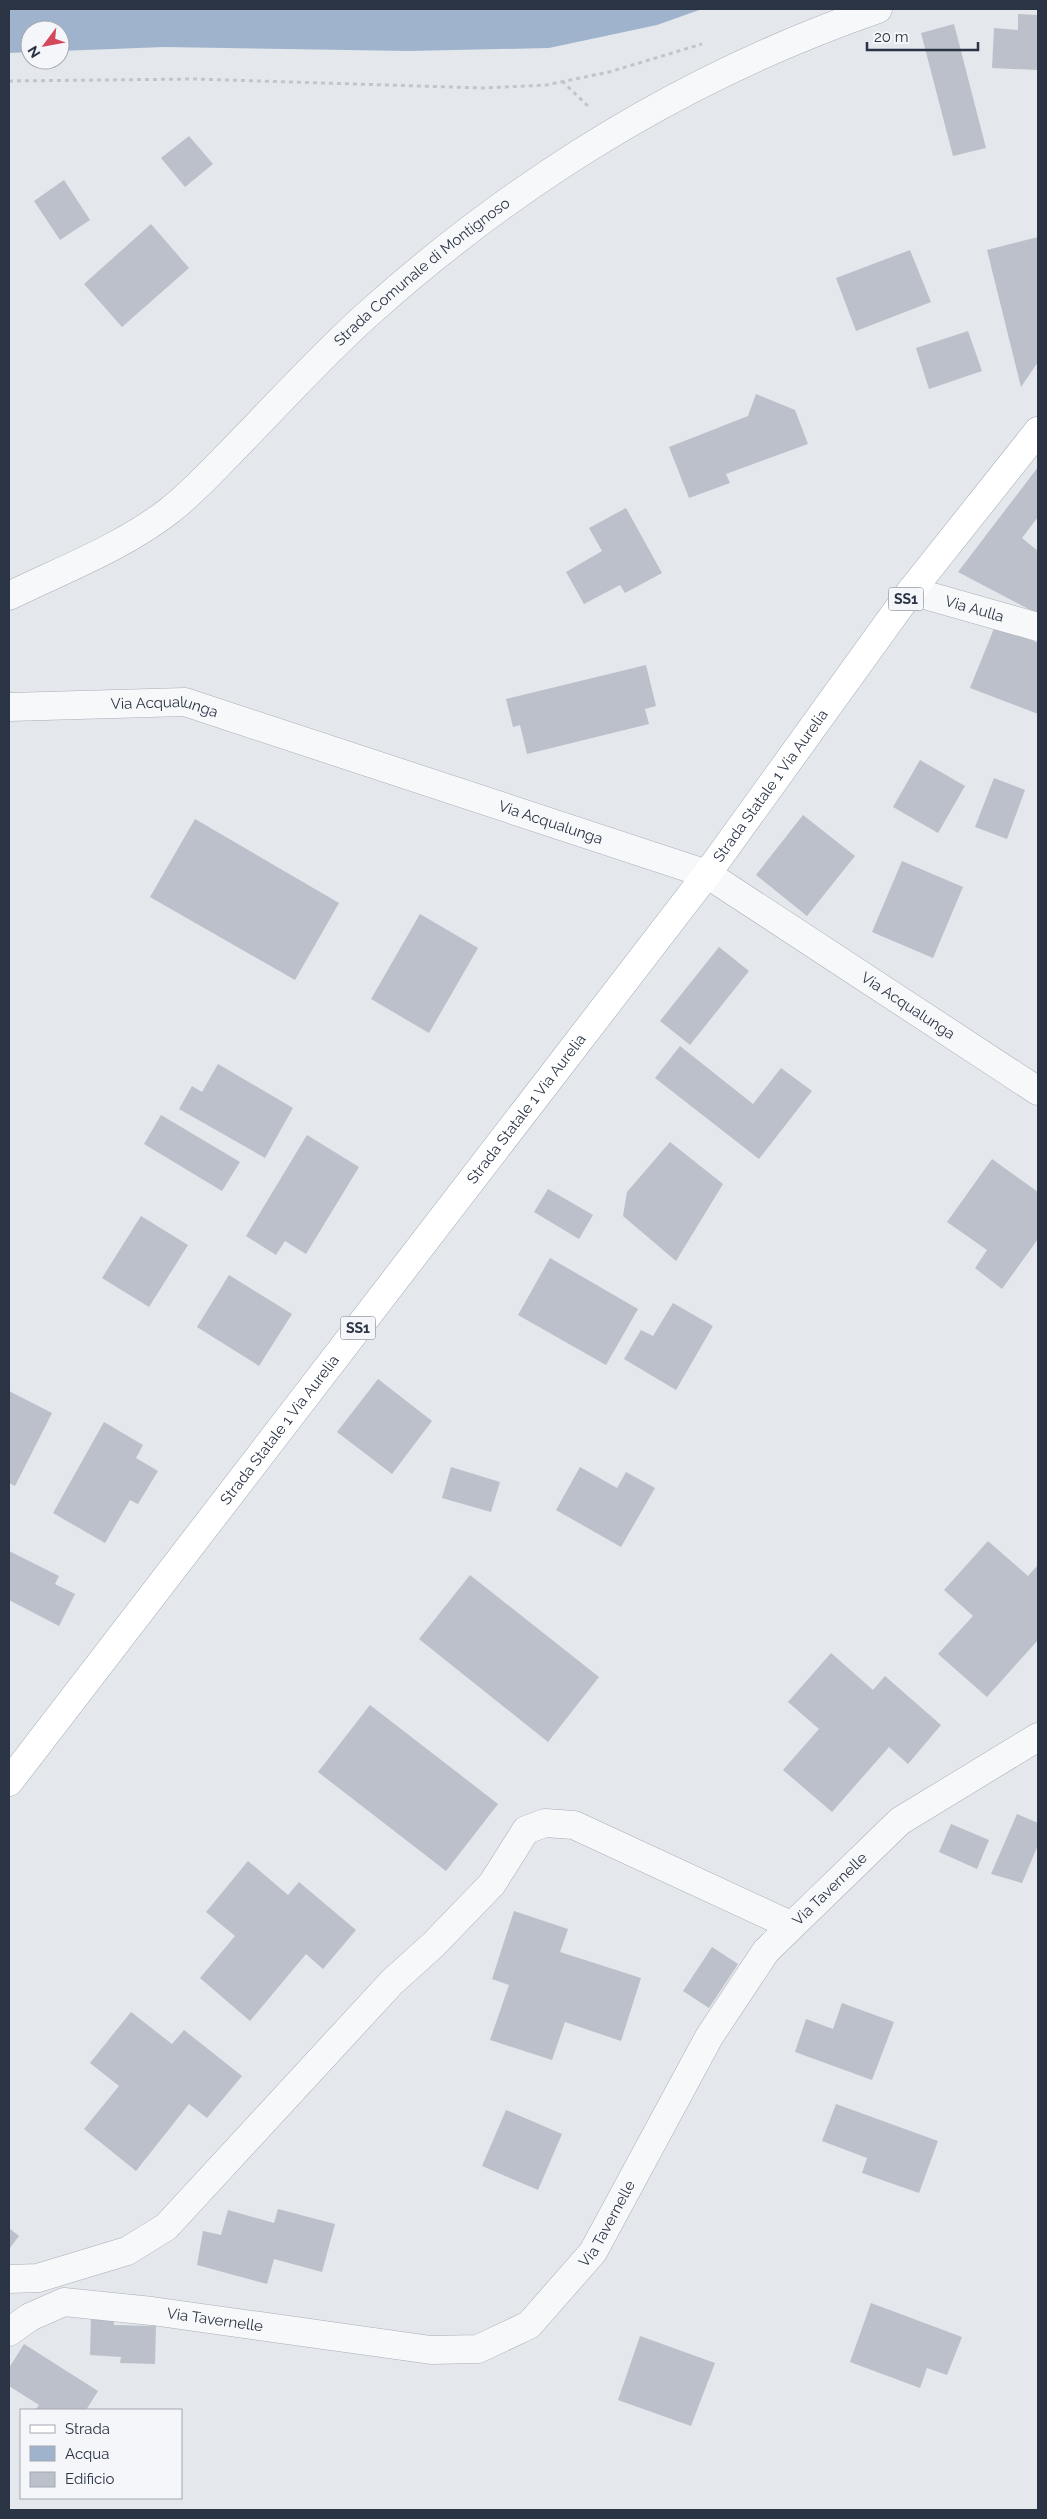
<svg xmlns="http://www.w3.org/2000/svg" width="1047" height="2519" font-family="Raleway,sans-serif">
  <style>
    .water { fill: #9fb4cc }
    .building { fill: #bbc0ca }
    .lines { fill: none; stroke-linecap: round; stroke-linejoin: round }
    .minor-casing { stroke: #a9aeb7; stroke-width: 29 }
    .tertiary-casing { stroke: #a9aeb7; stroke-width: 29 }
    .primary-casing { stroke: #a3abb8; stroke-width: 29 }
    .path { stroke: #c2c5cb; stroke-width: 3; stroke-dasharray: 4 4; stroke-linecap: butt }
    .minor { stroke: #f7f8fa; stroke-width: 28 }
    .tertiary { stroke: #f7f8fa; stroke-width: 28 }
    .primary { stroke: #fff; stroke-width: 28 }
    .labels { text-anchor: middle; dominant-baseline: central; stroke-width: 4; stroke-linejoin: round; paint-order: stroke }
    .shield { fill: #f4f6f9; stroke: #676e7b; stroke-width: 1 }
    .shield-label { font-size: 14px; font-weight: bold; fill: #2b3445 }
    .street-label { font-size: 15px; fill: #2b3445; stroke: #f4f6f9 }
  </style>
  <rect width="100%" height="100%" fill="#e4e7ec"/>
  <path class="water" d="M9,9H702L657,25L549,48L409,51L164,47L60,51V30H30V52L9,53Z"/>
  <g class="building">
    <path d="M1018,14L1038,15V70L992,68L994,28L1018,30Z"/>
    <path d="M954,24L986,148L953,156L921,33Z"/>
    <path d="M189,136L213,164L185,187L161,158Z"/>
    <path d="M64,180L90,220L60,240L34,201Z"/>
    <path d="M151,224L189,268L122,327L84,284Z"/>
    <path d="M1038,237V362L1021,387L987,250Z"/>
    <path d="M910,250L931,302L856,331L836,278Z"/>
    <path d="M968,331L982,371L929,389L916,348Z"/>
    <path d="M756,394L795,410L808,444L726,474L730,483L689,498L669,447L748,416Z"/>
    <path d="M1038,467V517L1022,538L1038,551V614L958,572Z"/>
    <path d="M626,508L662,573L625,593L620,585L584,604L566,572L602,551L589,528Z"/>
    <path d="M995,626L1038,643V714L970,688Z"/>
    <path d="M646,665L656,706L645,709L649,724L527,754L520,725L513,727L506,699Z"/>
    <path d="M920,760L965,786L938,833L893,807Z"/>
    <path d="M994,778L1025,790L1007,839L975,827Z"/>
    <path d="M803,815L855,856L807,916L756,875Z"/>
    <path d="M195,819L339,903L295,980L150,897Z"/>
    <path d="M902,861L963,887L933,958L872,932Z"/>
    <path d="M420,914L478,948L429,1033L371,999Z"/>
    <path d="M719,947L749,971L690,1045L660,1021Z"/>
    <path d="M680,1046L753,1104L781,1068L812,1091L759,1159L655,1078Z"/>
    <path d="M218,1064L293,1108L265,1158L179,1109L192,1086L202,1092Z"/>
    <path d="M161,1115L240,1162L222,1191L144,1144Z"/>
    <path d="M307,1135L359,1167L306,1254L285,1241L276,1255L246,1236Z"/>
    <path d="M670,1142L723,1184L676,1261L623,1216L627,1192Z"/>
    <path d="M992,1159L1038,1192V1239L1002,1289L975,1268L987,1250L947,1222Z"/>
    <path d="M548,1189L593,1215L579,1239L534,1212Z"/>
    <path d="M141,1216L188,1245L149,1307L102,1278Z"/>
    <path d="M550,1258L638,1309L606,1365L518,1315Z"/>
    <path d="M229,1275L292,1314L259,1366L197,1327Z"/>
    <path d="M673,1303L713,1326L676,1390L624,1359L641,1330L653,1336Z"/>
    <path d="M378,1379L432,1421L392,1474L337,1432Z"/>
    <path d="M9,1391L52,1413L15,1486L9,1483Z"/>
    <path d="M104,1422L143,1445L136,1458L158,1471L138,1504L130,1500L105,1543L53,1513Z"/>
    <path d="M451,1467L500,1482L491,1512L442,1498Z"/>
    <path d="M580,1467L617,1488L626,1472L655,1488L621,1547L556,1510Z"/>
    <path d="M988,1541L1028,1576L1038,1565V1640L987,1697L938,1654L973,1616L944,1590Z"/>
    <path d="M9,1551L59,1576L55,1584L75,1594L59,1626L9,1600Z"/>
    <path d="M470,1575L599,1677L548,1742L419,1639Z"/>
    <path d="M831,1653L873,1690L885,1676L941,1725L908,1764L889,1747L832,1812L783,1770L819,1729L788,1702Z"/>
    <path d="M370,1705L498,1804L446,1871L318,1772Z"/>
    <path d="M1017,1814L1038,1823V1845L1022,1883L991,1874Z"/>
    <path d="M951,1824L989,1840L977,1869L939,1852Z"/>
    <path d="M248,1861L288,1895L299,1882L356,1930L323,1969L306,1954L250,2021L200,1978L235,1936L206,1912Z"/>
    <path d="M514,1911L568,1929L560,1952L641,1978L621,2041L565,2022L552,2060L490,2040L509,1985L492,1979Z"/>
    <path d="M712,1947L738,1964L709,2008L683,1991Z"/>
    <path d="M842,2003L894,2022L872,2080L795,2052L806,2019L833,2029Z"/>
    <path d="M131,2012L172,2044L184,2030L242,2076L207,2118L189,2104L136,2171L84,2129L119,2086L90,2063Z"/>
    <path d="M836,2104L938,2141L919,2193L862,2173L867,2158L822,2141Z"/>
    <path d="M506,2110L562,2134L538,2190L482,2166Z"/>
    <path d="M278,2209L335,2224L322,2272L274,2259L267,2284L197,2265L203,2231L221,2235L228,2210L274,2223Z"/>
    <path d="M9,2228L19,2236L9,2249Z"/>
    <path d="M871,2303L962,2337L947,2375L927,2368L920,2388L850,2362Z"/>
    <path d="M91,2316L114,2317V2325L156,2326L155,2364L120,2363L121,2357L90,2355Z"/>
    <path d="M640,2336L715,2363L691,2426L618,2400Z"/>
    <path d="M24,2344L98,2391L86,2410H35L39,2405L9,2386V2368Z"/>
  </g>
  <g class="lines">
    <defs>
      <g id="minor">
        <path id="s1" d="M911,591L1038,627"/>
        <path id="s2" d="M9,707L185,702L707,874L1038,1091"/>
        <path d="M9,2279L38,2278L127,2251L166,2227L392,1982L433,1945L492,1884L526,1830L545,1823L574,1825L790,1925"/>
        <path id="s3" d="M9,2332L30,2317L64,2302L152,2311L431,2350L478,2349L529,2325L593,2252L709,2037L766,1951L900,1821L1038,1737"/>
      </g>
      <g id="tertiary">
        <path id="s4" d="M9,596C62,570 121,548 169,511C191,494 211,472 230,453C276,406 321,356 369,313C520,178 687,75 878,9"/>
      </g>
      <g id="primary">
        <path id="s5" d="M9,1782L707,874L911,591L1038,431"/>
      </g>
    </defs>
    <use href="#minor" class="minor-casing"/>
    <use href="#tertiary" class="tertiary-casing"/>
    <use href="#primary" class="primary-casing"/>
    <g class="path">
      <path d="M9,81L195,79L483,88L546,85L609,72L702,44"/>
      <path d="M562,81L589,107"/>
    </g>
    <use href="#minor" class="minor"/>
    <use href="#tertiary" class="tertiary"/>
    <use href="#primary" class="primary"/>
  </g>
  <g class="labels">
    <g class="shield">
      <rect x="888.5" y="587.5" width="35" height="23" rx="4"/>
      <rect x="340.5" y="1316.5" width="35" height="23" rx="4"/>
    </g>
    <g class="shield-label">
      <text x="906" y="599">SS1</text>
      <text x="358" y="1328">SS1</text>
    </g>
    <g class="street-label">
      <text stroke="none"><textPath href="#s4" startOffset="530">Strada Comunale di Montignoso</textPath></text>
      <text stroke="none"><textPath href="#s1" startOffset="66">Via Aulla</textPath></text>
      <text stroke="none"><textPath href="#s2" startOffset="156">Via Acqualunga</textPath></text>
      <text stroke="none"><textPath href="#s5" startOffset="1254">Strada Statale 1 Via Aurelia</textPath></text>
      <text stroke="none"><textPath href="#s2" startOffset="561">Via Acqualunga</textPath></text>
      <text stroke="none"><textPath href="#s2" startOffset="966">Via Acqualunga</textPath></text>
      <text stroke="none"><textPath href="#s5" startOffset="849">Strada Statale 1 Via Aurelia</textPath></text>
      <text stroke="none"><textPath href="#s5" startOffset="444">Strada Statale 1 Via Aurelia</textPath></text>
      <text stroke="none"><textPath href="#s3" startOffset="1070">Via Tavernelle</textPath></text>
      <text stroke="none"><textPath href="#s3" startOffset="665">Via Tavernelle</textPath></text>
      <text stroke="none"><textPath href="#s3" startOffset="215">Via Tavernelle</textPath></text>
    </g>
  </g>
  <rect width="1047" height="2519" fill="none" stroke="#2b3445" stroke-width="20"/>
  <rect x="20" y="2409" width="162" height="90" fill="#f4f6f9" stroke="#a4a8b1"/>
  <rect x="30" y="2425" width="25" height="8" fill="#ffffff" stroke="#a4a8b1"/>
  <text x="65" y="2434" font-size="15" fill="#2b3445">Strada</text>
  <rect x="30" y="2446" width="25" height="15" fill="#9fb4cc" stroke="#a4a8b1"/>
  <text x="65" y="2459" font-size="15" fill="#2b3445">Acqua</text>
  <rect x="30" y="2472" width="25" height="15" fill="#bbc0ca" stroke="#a4a8b1"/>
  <text x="65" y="2484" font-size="15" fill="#2b3445">Edificio</text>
  <g transform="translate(45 45) rotate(238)"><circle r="24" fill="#f4f6f9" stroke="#a4a8b1"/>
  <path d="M0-4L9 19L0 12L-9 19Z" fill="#d1495b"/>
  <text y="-8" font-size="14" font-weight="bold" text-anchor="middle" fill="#2b3445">N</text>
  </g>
  <path d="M867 42v8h111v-8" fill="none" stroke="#2b3445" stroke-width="2.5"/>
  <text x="874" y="42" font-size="15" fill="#2b3445" stroke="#f4f6f9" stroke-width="4" paint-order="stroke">20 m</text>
</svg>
